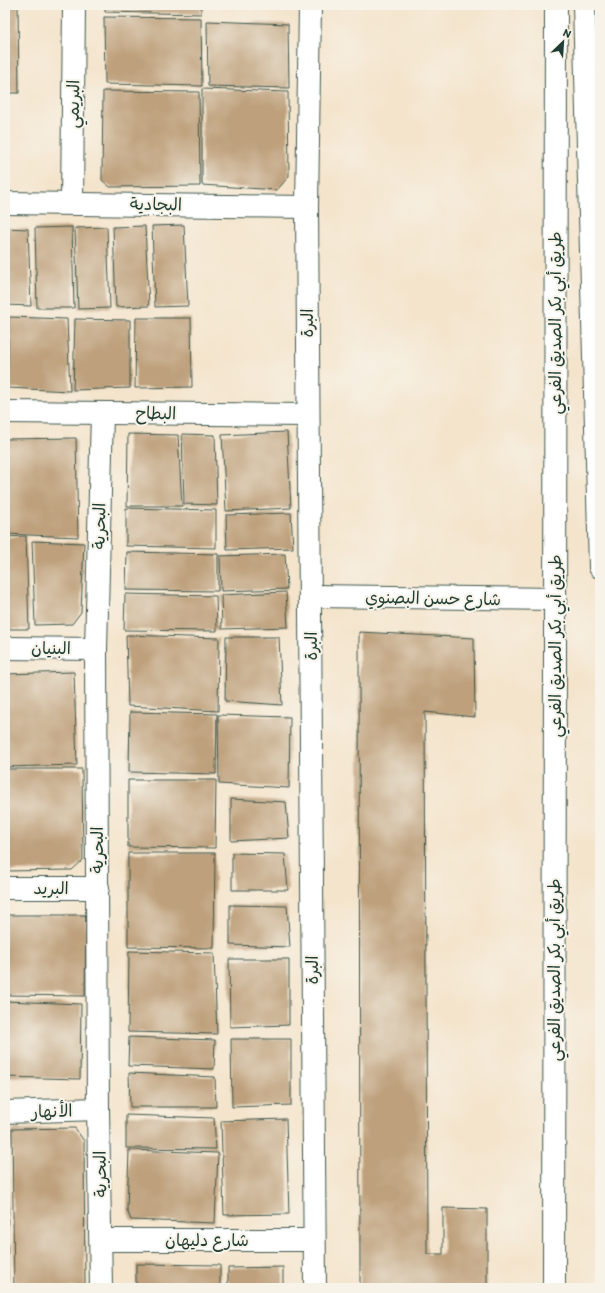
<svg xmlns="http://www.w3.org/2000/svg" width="605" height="1293" font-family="Itim,'Playpen Sans Arabic',sans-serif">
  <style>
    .building { fill: #bea07b }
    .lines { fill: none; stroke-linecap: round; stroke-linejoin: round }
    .minor-casing { stroke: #3f564b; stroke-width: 24 }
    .major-casing { stroke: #3f564b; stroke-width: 24 }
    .minor { stroke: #fff; stroke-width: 22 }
    .major { stroke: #fff; stroke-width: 22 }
    .labels { text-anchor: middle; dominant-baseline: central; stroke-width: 4; stroke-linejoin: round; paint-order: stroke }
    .street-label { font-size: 17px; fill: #1f3d34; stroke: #f7f3e8 }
  </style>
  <rect width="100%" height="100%" fill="#f7f3e8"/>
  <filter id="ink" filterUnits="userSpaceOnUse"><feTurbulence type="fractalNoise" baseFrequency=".025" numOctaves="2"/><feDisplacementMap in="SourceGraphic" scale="8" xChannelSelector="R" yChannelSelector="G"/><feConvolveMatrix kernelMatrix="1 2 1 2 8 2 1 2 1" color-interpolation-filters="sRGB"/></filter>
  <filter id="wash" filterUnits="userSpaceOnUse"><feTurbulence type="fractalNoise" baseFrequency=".012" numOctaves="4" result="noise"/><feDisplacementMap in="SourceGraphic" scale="16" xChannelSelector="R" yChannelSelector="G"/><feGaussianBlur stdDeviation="0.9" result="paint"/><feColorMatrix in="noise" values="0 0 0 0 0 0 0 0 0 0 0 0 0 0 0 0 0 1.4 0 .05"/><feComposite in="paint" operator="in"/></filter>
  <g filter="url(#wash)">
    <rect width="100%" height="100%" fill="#f4e4cc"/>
    <g id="blocks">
      <g class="building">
        <path d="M5,5H18L19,93H5Z"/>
        <path d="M105,5H201V14L105,12Z"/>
        <path d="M104,17L201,18L202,86L105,84Z"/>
        <path d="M207,21L288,24L289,88L208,86Z"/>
        <path d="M202,89L288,92L289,176L277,190L202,185Z"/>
        <path d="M103,91L199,92L200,186L110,187L102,180Z"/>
        <path d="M184,225L188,306L155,307L152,226Z"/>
        <path d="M145,226L149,306L116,307L113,227Z"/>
        <path d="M72,227L74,308H37L35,228Z"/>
        <path d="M107,227L110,308L78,309L75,228Z"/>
        <path d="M5,228L28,229L31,306L5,305Z"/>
        <path d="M9,317L67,319L70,391L7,388Z"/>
        <path d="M136,318H191L192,387L135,388Z"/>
        <path d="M75,319L130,320V388L73,390Z"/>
        <path d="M287,432L291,508L226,511L222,435Z"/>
        <path d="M128,434L178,435L182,506H127Z"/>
        <path d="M182,434L215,435L217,505L184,504Z"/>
        <path d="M76,438L78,537L5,534V439Z"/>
        <path d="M126,508L216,510V548L126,546Z"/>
        <path d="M291,513L293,548L227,550L226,515Z"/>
        <path d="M26,536L29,629H5V537Z"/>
        <path d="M32,541L84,543L81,612L72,624L35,625Z"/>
        <path d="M127,552L218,554V591L126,590Z"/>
        <path d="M285,554L287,589L221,591L220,556Z"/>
        <path d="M286,592L288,627L222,629L221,595Z"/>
        <path d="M125,594L216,596L217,631L124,630Z"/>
        <path d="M359,632L474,638L475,717L425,712L427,1254H443V1208L487,1209V1288H360Z"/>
        <path d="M126,635L219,638L218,711L128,706Z"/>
        <path d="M226,637H279L282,705L225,701Z"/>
        <path d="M74,672L77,765L5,767V674Z"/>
        <path d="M130,712L217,714L216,774L129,772Z"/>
        <path d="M218,715L290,717L289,788L219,784Z"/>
        <path d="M5,769H82L83,860L72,870L5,871Z"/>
        <path d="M128,780H216L215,848L128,847Z"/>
        <path d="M231,799L286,802L289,838L231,841Z"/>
        <path d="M128,853H215L214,948L128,947Z"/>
        <path d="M232,853L285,854L288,890H232Z"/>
        <path d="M230,905L287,906L290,947L230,945Z"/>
        <path d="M5,915H86L85,996L5,995Z"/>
        <path d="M129,951L214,953L217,1034L128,1032Z"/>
        <path d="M229,959H289V1025L230,1027Z"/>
        <path d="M5,1001L81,1004L80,1079L5,1077Z"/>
        <path d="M129,1037L215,1040L214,1069L128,1066Z"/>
        <path d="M231,1039H291V1105L232,1107Z"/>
        <path d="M129,1073L215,1077L216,1107H130Z"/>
        <path d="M126,1115L214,1118L216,1149L126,1148Z"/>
        <path d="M286,1119L289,1214L224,1215L221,1121Z"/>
        <path d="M5,1123H7L8,1288H5Z"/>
        <path d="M75,1128L84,1141L85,1288H14L12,1129Z"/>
        <path d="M129,1150L218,1153L215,1223L131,1220L127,1210Z"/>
        <path d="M136,1264L220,1265V1288H136Z"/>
        <path d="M283,1267V1288H228V1268Z"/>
      </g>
    </g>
  </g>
  <g filter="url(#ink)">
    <use href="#blocks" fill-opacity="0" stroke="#3f564b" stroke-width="1"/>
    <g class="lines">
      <defs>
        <g id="minor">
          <path d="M310,5L307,207L315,1288"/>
          <path d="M5,203L307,207"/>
          <path d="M72,203L74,5"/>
          <path d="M5,412L308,415"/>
          <path d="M310,596L555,599"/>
          <path d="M5,648L96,649"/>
          <path d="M5,888H98"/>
          <path d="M5,1112L98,1109"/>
          <path d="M101,1240H314"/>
          <path d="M101,1288L98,1109L96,649L102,413"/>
        </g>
        <g id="major">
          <path d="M584,5L600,567"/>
          <path d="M554,1288L556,5"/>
        </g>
      </defs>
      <use href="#minor" class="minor-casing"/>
      <use href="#major" class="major-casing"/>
      <use href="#minor" class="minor"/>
      <use href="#major" class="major"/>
    </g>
  </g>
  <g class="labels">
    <g class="street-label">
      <text transform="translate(73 104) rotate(-89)">البريمي</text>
      <text transform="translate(156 204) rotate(1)">البجادية</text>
      <text transform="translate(307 323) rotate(-90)">البرة</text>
      <text transform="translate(555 323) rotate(-90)">طريق أبي بكر الصديق الفرعي</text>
      <text transform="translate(156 413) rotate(1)">البطاح</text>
      <text transform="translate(99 526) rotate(-89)">البحرية</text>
      <text transform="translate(433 598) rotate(1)">شارع حسن البصنوي</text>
      <text transform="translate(311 646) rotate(-90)">البرة</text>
      <text transform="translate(555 646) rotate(-90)">طريق أبي بكر الصديق الفرعي</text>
      <text x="51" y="648">البنيان</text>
      <text transform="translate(97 850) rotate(-90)">البحرية</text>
      <text x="51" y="888">البريد</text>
      <text transform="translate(312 970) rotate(-90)">البرة</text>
      <text transform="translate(554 970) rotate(-90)">طريق أبي بكر الصديق الفرعي</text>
      <text transform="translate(52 1111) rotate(-2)">الأنهار</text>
      <text transform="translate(100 1174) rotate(-91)">البحرية</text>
      <text x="207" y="1240">شارع دليهان</text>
    </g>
  </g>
  <rect width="605" height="1293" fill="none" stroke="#f7f3e8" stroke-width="20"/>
  <g transform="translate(563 42) rotate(25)" stroke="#f7f3e8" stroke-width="3" paint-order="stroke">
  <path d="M0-3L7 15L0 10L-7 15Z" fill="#1f3d34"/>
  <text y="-6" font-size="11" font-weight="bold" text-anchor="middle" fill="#1f3d34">N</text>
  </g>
</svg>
